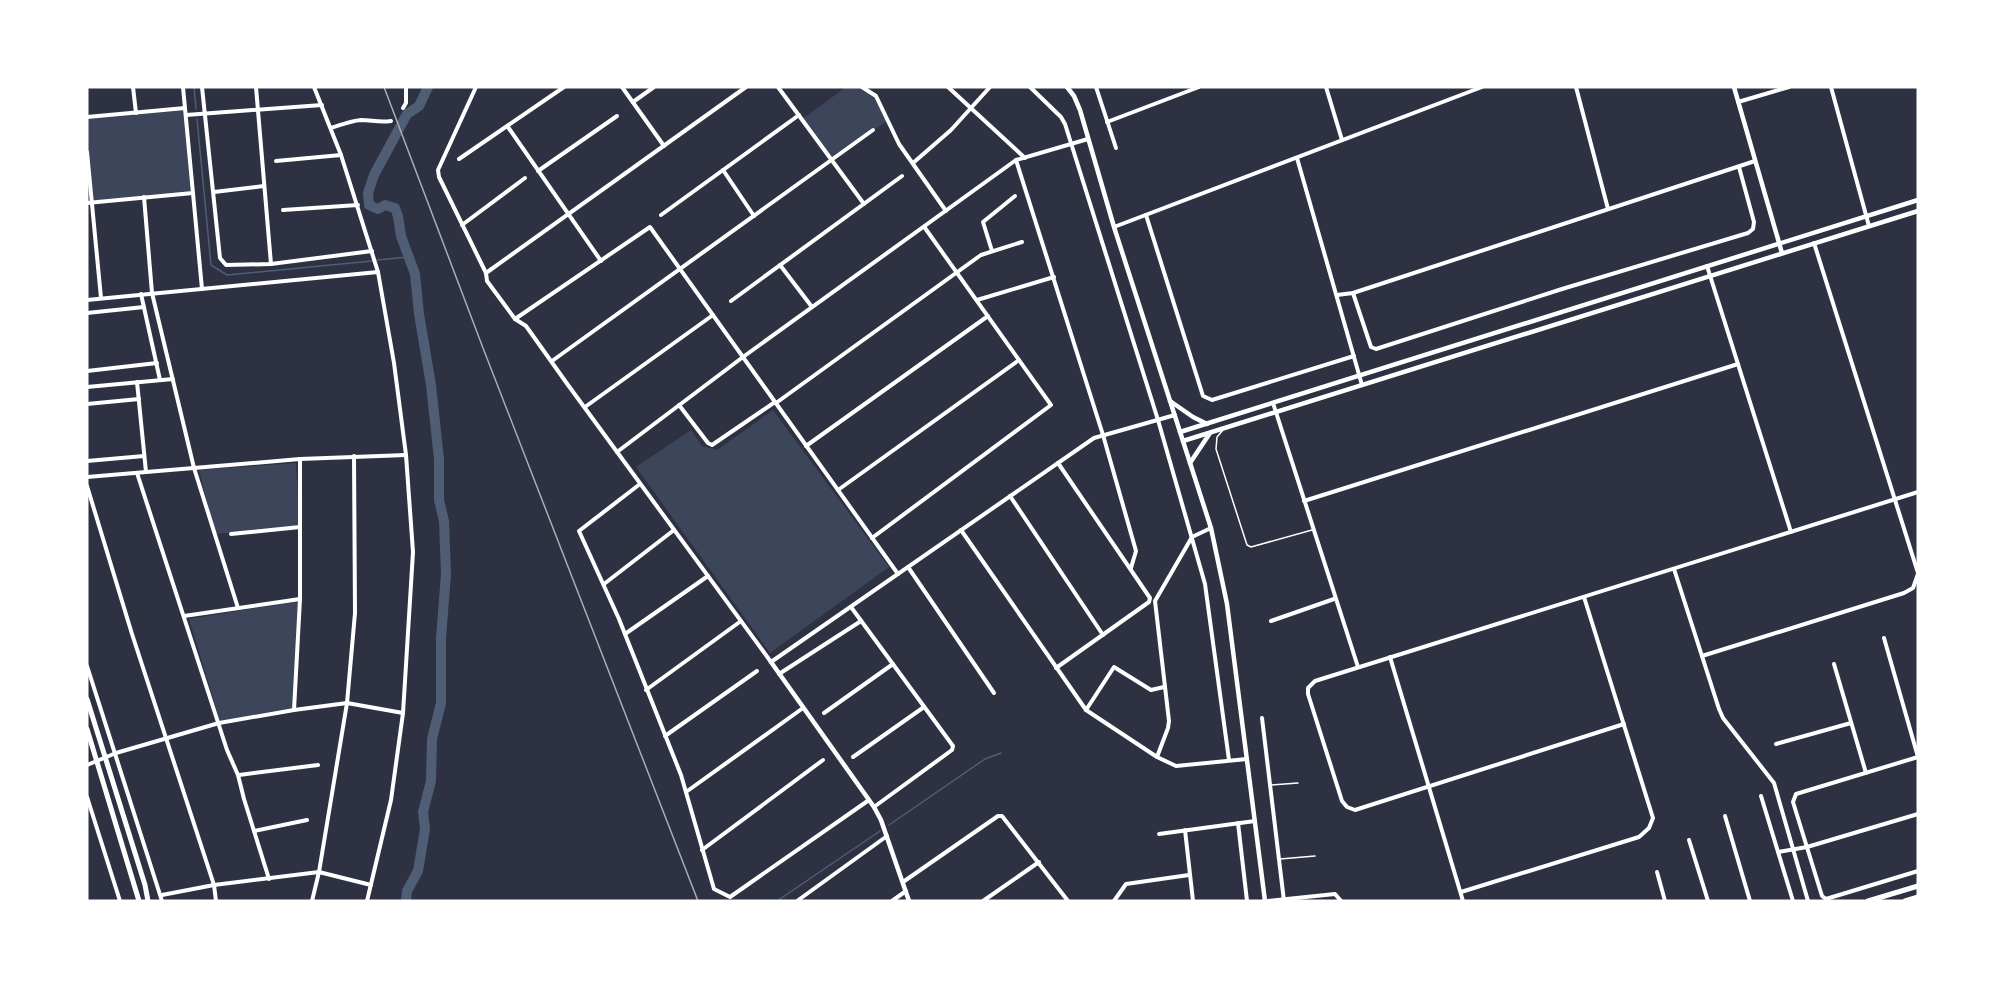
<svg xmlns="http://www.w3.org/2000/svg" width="2005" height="988" font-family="'IBM Plex Sans',sans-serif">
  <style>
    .green { fill: #3c4559 }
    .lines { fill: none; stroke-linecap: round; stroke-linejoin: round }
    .stream { stroke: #4f5d75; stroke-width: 1.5 }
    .river { stroke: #4f5d75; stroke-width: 10 }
    .service { stroke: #fff; stroke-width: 1.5 }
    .minor { stroke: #fff; stroke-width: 4 }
    .tertiary { stroke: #fff; stroke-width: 4.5 }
    .secondary { stroke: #fff; stroke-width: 5 }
    .rail { stroke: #abadb3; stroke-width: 1.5 }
  </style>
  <rect width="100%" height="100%" fill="#2d3142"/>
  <g class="green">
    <path d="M846,87C873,87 877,98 887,121L830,160L801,120Z"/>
    <path d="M185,108L193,193L93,202L87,152V117Z"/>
    <path d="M773,410L889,567L770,653L636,467L691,430L702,446L717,450Z"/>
    <path d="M296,463L300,527L215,534L199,470Z"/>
    <path d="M299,601L298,650L292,708L220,721L189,619Z"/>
  </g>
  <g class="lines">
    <g class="stream">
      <path d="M194,87L196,109"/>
      <path d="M197,119L211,265L227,275L372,261"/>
      <path d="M377,260L409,257"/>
      <path d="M889,825L985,759L1001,753"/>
      <path d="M777,901L880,831"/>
    </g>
    <path class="river" d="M406,901L407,891L418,871L425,829L423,812L431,781L432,739L441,703V638L446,574L444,521L439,500V459L431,385L419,314L415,274L401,236L398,216L395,208L385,205L378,209L369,205L368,193L374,175L407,114L419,106L428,87"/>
    <g class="service">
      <path d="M1223,430L1217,437L1216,449L1247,545L1251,547L1312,530"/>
      <path d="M1271,785L1298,783"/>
      <path d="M1280,859L1315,856"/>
    </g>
    <g class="minor">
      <path d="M133,87L136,113"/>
      <path d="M183,87L202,289"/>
      <path d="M202,87L220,258L226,265L271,264L372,251"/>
      <path d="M256,87L271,264"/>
      <path d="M314,87L341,155L378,272L394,363L406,455L413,552L403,713L391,800L367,901"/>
      <path d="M476,87L438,170L439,177L486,273L487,281L515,319L526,326L568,385L771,662L1094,438L1175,415"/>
      <path d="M622,87L664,146"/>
      <path d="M778,87L864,204"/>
      <path d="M862,87L876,96L899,144L946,211"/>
      <path d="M948,87L1025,158"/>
      <path d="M1030,87L1061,117L1065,124L1158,420L1205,584L1229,760"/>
      <path d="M1096,87L1116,148"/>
      <path d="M1326,87L1342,140"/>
      <path d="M1576,87L1608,209"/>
      <path d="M1831,87L1869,226"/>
      <path d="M633,102L654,87"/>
      <path d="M1738,102L1789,87"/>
      <path d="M403,108L406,103V87"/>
      <path d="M186,115L322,105"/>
      <path d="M87,117L185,108"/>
      <path d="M1107,122L1199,87"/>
      <path d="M508,127L601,261"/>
      <path d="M331,128C341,125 350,121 361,120C371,120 380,123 391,121"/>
      <path d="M87,152L101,298"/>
      <path d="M1297,158L1362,385"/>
      <path d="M459,159L564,87"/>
      <path d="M1016,160L1103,435L1136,551L1131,568"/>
      <path d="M276,161L341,155"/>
      <path d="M913,163L951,130L990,87"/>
      <path d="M723,170L754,216"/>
      <path d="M538,171L617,116"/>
      <path d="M214,192L264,186"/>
      <path d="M144,197L152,293L194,468L238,608"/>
      <path d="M87,203L193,193"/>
      <path d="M283,210L358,205"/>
      <path d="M661,215L799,115"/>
      <path d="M1146,215L1203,396L1212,400L1354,356"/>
      <path d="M462,225L525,178"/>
      <path d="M1114,227L1482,87"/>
      <path d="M1814,243L1918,573"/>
      <path d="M992,251L983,222L1015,196"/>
      <path d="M780,265L812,307"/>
      <path d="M1707,266L1791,532"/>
      <path d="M486,273L746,87"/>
      <path d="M1353,293L1371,347L1376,349L1562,289L1748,233L1753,229L1754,222L1739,167"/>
      <path d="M141,294L160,380"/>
      <path d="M1337,295L1353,293L1755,161"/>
      <path d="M87,300L378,272"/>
      <path d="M977,300L1054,277"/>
      <path d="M731,301L902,176"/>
      <path d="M87,313L144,307"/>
      <path d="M515,319L650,227L898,574"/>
      <path d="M552,361L873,130"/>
      <path d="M87,371L157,363"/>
      <path d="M137,382L146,472"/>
      <path d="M87,387L173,379"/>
      <path d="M776,403L981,255L1022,242"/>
      <path d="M1273,403L1358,667"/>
      <path d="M87,404L139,399"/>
      <path d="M679,405L708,443L712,445L775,402"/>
      <path d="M585,407L713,315"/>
      <path d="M806,446L988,316"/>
      <path d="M617,452L743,357L1016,160L1088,139"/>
      <path d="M87,461L144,456"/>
      <path d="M137,473L227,750L238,775L244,799L269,879"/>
      <path d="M87,477L300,459L406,455"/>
      <path d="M640,484L579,531L619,619L681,775L714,889L730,897L869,800"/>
      <path d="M87,486L132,634L214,885L216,901"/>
      <path d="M838,490L1019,360"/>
      <path d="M1010,496L1103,635"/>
      <path d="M1304,501L1738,364"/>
      <path d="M961,530L1086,710L1157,757L1176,766L1247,759"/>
      <path d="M231,534L300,527"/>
      <path d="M872,538L1051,405L925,228"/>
      <path d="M908,567L994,693"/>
      <path d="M1674,569L1719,709L1723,718L1774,783L1808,901"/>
      <path d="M604,584L674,530"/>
      <path d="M851,607L953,746L952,750L874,807"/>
      <path d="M184,616L300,599"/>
      <path d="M1271,621L1334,599"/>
      <path d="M625,634L708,576"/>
      <path d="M1884,638L1918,757L1796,794L1793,802L1822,896L1826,899L1918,871"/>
      <path d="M1702,656L1904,593L1913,588L1918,574"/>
      <path d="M1390,657L1463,901"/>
      <path d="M1834,664L1866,773"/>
      <path d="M87,666L162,901"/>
      <path d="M1056,668L1149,602L1150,598L1058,463"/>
      <path d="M779,674L861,621"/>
      <path d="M646,690L741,621"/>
      <path d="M294,710L300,599V459"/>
      <path d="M1086,710L1114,667L1151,690L1164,687"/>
      <path d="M824,713L893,664"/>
      <path d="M1262,718L1284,901"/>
      <path d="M1624,724L1355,810L1347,807L1342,801L1308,694V688L1315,681L1918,492"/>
      <path d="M665,736L757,671"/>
      <path d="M1776,744L1851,723"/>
      <path d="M853,757L924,707"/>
      <path d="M1157,757L1168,728L1169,721L1155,601L1192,537L1211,528"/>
      <path d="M87,765L116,753L219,723L294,710L347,703L403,713"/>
      <path d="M239,775L318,765"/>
      <path d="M686,792L803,708"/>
      <path d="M1761,796L1793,901"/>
      <path d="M87,797L120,901"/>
      <path d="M1725,816L1750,901"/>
      <path d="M1238,823L1247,901"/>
      <path d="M1185,830L1193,901"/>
      <path d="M254,831L307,820"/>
      <path d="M1159,834L1255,821"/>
      <path d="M1689,840L1708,901"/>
      <path d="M702,850L823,760"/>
      <path d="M1778,852L1807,847L1918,814"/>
      <path d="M1657,872L1665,901"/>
      <path d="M903,882L998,816H1002L1068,901"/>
      <path d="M1461,892L1639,837L1649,828L1653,818L1584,597"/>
      <path d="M162,895L214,885L319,872L371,885"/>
      <path d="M312,901L319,872L347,703L355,613L354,456"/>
      <path d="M797,901L887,836"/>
      <path d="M892,901L906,891"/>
      <path d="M983,901L1039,862"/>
      <path d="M1114,901L1126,884L1189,875"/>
      <path d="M1268,901L1335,894L1341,901"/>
    </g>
    <g class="tertiary">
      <path d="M1067,87L1074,96L1080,110L1114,227L1211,528L1227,604L1265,901"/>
      <path d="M1734,87L1782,253"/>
      <path d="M1170,401L1193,417L1207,424"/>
      <path d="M1180,432L1918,200"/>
      <path d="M1183,441L1918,211"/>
      <path d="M1190,463L1210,433"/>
      <path d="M771,662L874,807L881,820L909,901"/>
    </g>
    <g class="secondary">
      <path d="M87,699L145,885L148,901"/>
      <path d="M87,729L139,901"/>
      <path d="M1868,901L1918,886"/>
      <path d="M1905,901L1918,897"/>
    </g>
    <path class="rail" d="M384,87L483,348L698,901"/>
  </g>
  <rect width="2005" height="988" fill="none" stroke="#ffffff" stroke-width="177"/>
</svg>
